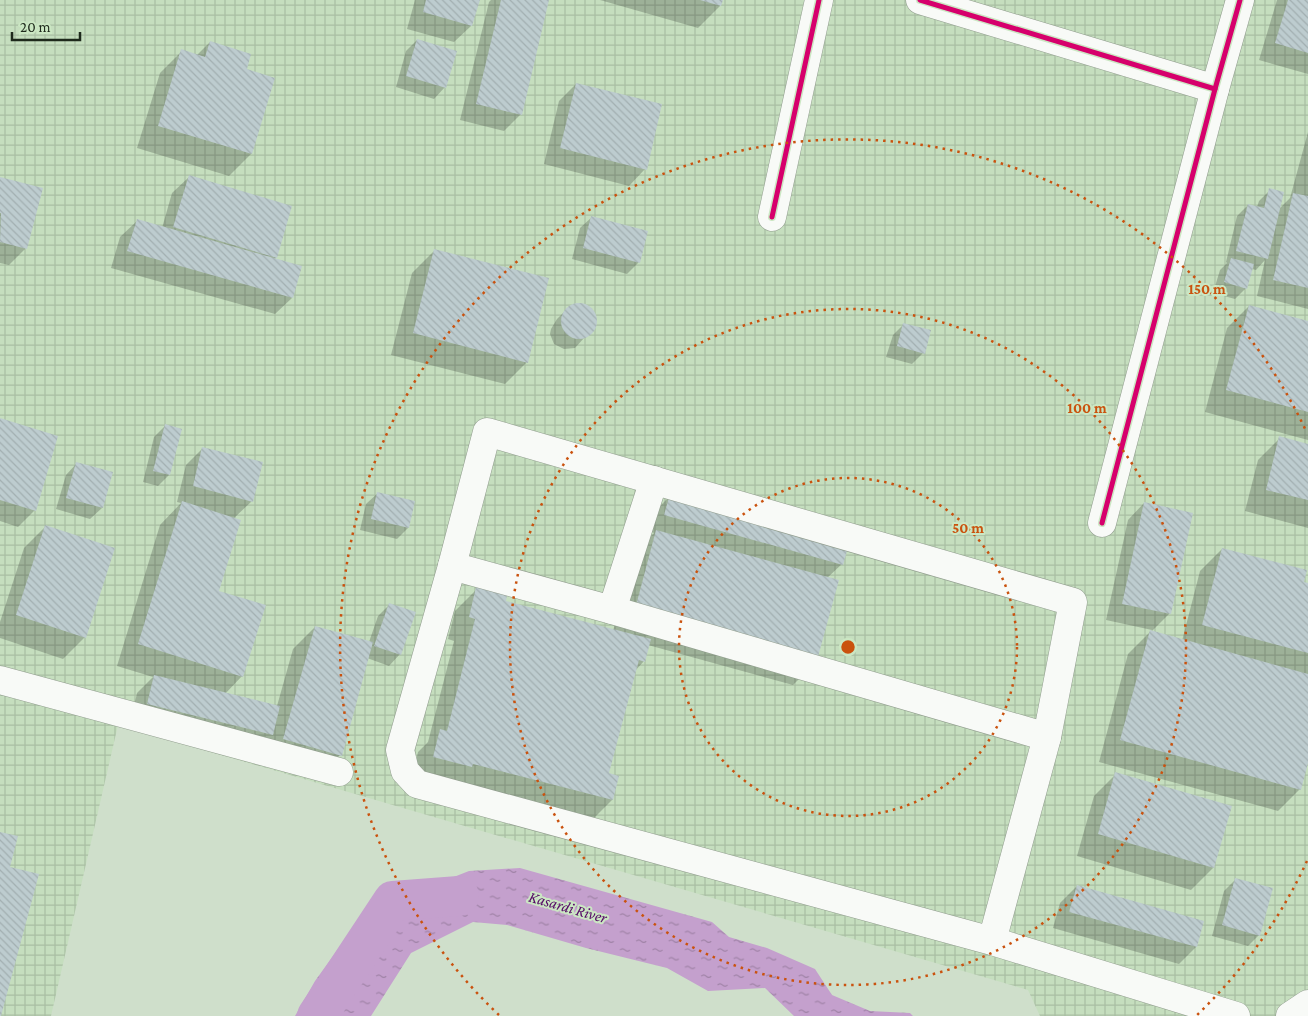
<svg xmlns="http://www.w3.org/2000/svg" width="1308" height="1016" font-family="'Crimson Pro',serif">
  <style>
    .industrial { fill: url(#industrial-grid) }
    .water { fill: url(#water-ripples) }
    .shadow { fill: #0003 }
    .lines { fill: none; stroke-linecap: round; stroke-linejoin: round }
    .river { stroke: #c4a0cd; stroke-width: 40 }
    .building { fill: url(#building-back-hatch) }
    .minor-casing { stroke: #919d8e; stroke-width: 29 }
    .minor { stroke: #f8faf7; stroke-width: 28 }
    .cycleway-casing { stroke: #cbe7c3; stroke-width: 8 }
    .cycleway { stroke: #d6006c; stroke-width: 5 }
    .ring { fill: none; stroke: #ca520e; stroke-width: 2.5; stroke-dasharray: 2.5 5 }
    .labels { text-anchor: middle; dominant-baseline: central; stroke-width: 4; stroke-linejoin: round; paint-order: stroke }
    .water-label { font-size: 16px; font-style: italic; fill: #560a67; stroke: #cbe7c3 }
    .centre { fill: #ca520e; stroke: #cbe7c3; stroke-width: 2.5 }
    .ring-label { font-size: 15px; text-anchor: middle; font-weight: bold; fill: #ca520e; stroke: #cbe7c3; stroke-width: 4; stroke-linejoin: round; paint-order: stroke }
  </style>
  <defs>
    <pattern id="industrial-grid" width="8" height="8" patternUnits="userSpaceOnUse" patternTransform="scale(1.25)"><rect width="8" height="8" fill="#c5debe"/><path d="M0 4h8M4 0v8" fill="none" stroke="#a9bea3"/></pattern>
    <pattern id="water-ripples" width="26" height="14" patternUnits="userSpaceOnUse" patternTransform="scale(1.25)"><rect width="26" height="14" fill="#c4a0cd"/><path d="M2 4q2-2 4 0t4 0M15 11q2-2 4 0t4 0" fill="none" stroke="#9f82a6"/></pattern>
    <pattern id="building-back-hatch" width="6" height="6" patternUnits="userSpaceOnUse" patternTransform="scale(1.25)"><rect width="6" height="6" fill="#bdcccf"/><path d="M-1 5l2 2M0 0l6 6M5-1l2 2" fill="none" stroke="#a2afb1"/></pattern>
  </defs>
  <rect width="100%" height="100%" fill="#cfdfcb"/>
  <path class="industrial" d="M0,0H1308V1016H1040L1028,990L118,725L51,1016H0Z"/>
  <path class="water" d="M520,868L712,922L729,937L767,948L815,969L832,995L870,1011L910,1013L913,1016H794L765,988L708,991L667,968L586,948L507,925L473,922L411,953L371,1016H295L315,981L346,938L418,891L469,871Z"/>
  <g class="shadow">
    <path d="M415,0H479L471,26L454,42L407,29Z"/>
    <path d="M491,0H548L521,114L504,131L460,120L489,2Z"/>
    <path d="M600,0H722L720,6L698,28Z"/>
    <path d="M1277,0H1308V74L1259,60Z"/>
    <path d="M417,40L445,87L434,99L396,87L406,51Z"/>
    <path d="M210,42L245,70L273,78L251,154L229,176L137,148L160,73L182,51L197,55Z"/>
    <path d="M576,84L645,169L629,186L544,164L559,101Z"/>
    <path d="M1308,132V309L1257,296L1265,260L1256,270L1252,269L1246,288L1235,299L1213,293L1220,270L1227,263L1226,262L1237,216L1248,205L1257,207L1259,201L1270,190L1279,209L1290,198Z"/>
    <path d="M189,177L276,257L274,260L292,298L275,314L111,268L120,237L137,221L162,228L172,193Z"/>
    <path d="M0,178L25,249L9,265L0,263Z"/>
    <path d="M592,217L647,232L638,263L627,274L572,259L580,228Z"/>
    <path d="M434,251L527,362L505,384L391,355L412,273Z"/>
    <path d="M578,304L589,307L592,311L595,316L594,327L575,348L564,349L554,344L550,334L551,329L557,319L568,308Z"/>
    <path d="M1249,306L1308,322V440L1205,412L1227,328Z"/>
    <path d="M904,324L923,353L912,364L886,357L893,335Z"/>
    <path d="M0,420L35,510L18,527L0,521Z"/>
    <path d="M165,426L169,475L158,486L143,482L154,437Z"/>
    <path d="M1280,438L1308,445V528L1245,511L1258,460Z"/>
    <path d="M203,448L252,501L233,519L218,592L242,676L225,694L277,706L293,649L315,627L369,642L378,616L389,605L400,654L389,666L367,658L340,755L319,777L131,721L137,693L153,677L117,666L160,525L181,503L177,502L186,465Z"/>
    <path d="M77,463L111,473L102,508L90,519L56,509L66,475Z"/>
    <path d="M378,493L408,528L397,539L360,530L366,504Z"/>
    <path d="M671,495L842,564L827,578L815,663L793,685L648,645L644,661L635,671L608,774L618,777L612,800L590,822L412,779L418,752L428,742L454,641L448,639L455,611L477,589L505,602L613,631L634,553L654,533L649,531L654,512Z"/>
    <path d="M1144,503L1191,513L1169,614L1151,632L1182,641L1200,571L1222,549L1308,584V758L1300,789L1278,811L1099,762L1128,654L1152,630L1106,620L1128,520Z"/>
    <path d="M46,526L85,637L63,659L0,638V622L24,548Z"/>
    <path d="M1116,774L1213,868L1191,890L1077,856L1094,796Z"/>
    <path d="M1235,880L1259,935L1248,946L1212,936L1224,891Z"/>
    <path d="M1077,886L1203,921L1196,947L1179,964L1053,928L1060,903Z"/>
  </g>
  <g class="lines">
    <path class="river" d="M317,1016L393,901L459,896"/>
  </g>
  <g class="building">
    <path d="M426,0H480L472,26L423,12Z"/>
    <path d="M501,0H549L522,115L476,104Z"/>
    <path d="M700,0H723L721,6Z"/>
    <path d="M1288,0H1308V53L1275,43Z"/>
    <path d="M417,39L457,51L446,88L406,76Z"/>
    <path d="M210,41L251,54L247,69L275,78L252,154L158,126L181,49L205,57Z"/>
    <path d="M576,83L662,104L647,170L560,148Z"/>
    <path d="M189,175L292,206L277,258L173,227Z"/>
    <path d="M0,177L43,188L27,249L0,242L1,213H0Z"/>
    <path d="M1269,188L1284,192L1268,259L1236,251L1248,204L1264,208Z"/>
    <path d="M1293,193L1308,196V288L1273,280Z"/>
    <path d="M591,216L648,231L640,263L583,248Z"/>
    <path d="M137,219L302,266L293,298L127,251Z"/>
    <path d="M434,249L549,278L528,363L413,333Z"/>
    <path d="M1231,258L1254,264L1247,289L1224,282Z"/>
    <circle cx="579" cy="321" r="18"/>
    <path d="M1249,305L1308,321V412L1226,390Z"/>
    <path d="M903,323L931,330L925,354L897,346Z"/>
    <path d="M0,418L58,436L36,511L0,500Z"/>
    <path d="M165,424L182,429L170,475L153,471Z"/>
    <path d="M1279,436L1308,444V500L1266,490Z"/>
    <path d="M202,447L263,462L253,502L193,486Z"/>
    <path d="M76,462L113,472L103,508L66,498Z"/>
    <path d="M377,492L415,501L409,528L371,519Z"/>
    <path d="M670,494L849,544L843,565L664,515Z"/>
    <path d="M182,501L241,520L219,591L266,605L243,677L138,644Z"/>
    <path d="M1144,502L1193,513L1171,614L1122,604Z"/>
    <path d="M45,525L115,548L86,638L16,615Z"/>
    <path d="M656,530L839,580L816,664L634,613Z"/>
    <path d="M1222,548L1307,570L1304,582L1308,583V653L1202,625Z"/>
    <path d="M476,587L507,595L506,601L651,639L645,662L639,660L609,773L619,776L613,800L473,764L472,767L433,757L440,729L447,731L475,619L469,617Z"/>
    <path d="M389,603L416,612L401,655L374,646Z"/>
    <path d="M315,626L373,642L342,756L283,739Z"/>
    <path d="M1150,630L1308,674V763L1301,790L1120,740Z"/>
    <path d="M154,675L280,706L273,735L147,704Z"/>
    <path d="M1115,772L1232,806L1214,868L1098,834Z"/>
    <path d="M0,832L18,836L10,867L39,874L1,1016H0Z"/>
    <path d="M1235,878L1273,888L1260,936L1222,925Z"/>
    <path d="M1077,885L1204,921L1197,947L1069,912Z"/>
  </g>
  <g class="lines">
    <defs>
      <g id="minor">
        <path d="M920,0L1215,89"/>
        <path d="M772,217L819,0"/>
        <path d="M1102,523L1215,89L1240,0"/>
        <path d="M452,566L612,610L1047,737"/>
        <path d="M612,610L654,480"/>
        <path d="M0,680L339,772"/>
        <path d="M992,941L1047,737L1073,602L487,432L452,566L400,750L405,771L417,784L992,941L1236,1016"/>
        <path d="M1290,1016L1308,1004"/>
      </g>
    </defs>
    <use href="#minor" class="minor-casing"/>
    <use href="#minor" class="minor"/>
    <defs>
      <g id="cycleway">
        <path d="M920,0L1215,89"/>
        <path d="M772,217L819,0"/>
        <path d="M1102,523L1215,89L1240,0"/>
      </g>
    </defs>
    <use href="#cycleway" class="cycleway-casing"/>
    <use href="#cycleway" class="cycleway"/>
  </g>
  <g class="ring">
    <circle cx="848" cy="647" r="169"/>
    <circle cx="848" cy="647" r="338"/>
    <path d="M1307 861A507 507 0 0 1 1197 1015M499 1015A507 507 0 1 1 1307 433"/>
  </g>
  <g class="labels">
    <g class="water-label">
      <text transform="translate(568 907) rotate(16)">Kasardi River</text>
    </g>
  </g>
  <circle cx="848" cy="647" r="8" class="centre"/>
  <g class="ring-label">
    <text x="1207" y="294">150 m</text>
    <text x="1087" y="413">100 m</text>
    <text x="968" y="533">50 m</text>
  </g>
  <path d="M12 32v8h68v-8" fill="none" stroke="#1e291c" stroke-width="2.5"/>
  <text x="20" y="32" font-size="15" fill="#1e291c" stroke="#cbe7c3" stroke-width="4" paint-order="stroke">20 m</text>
</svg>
